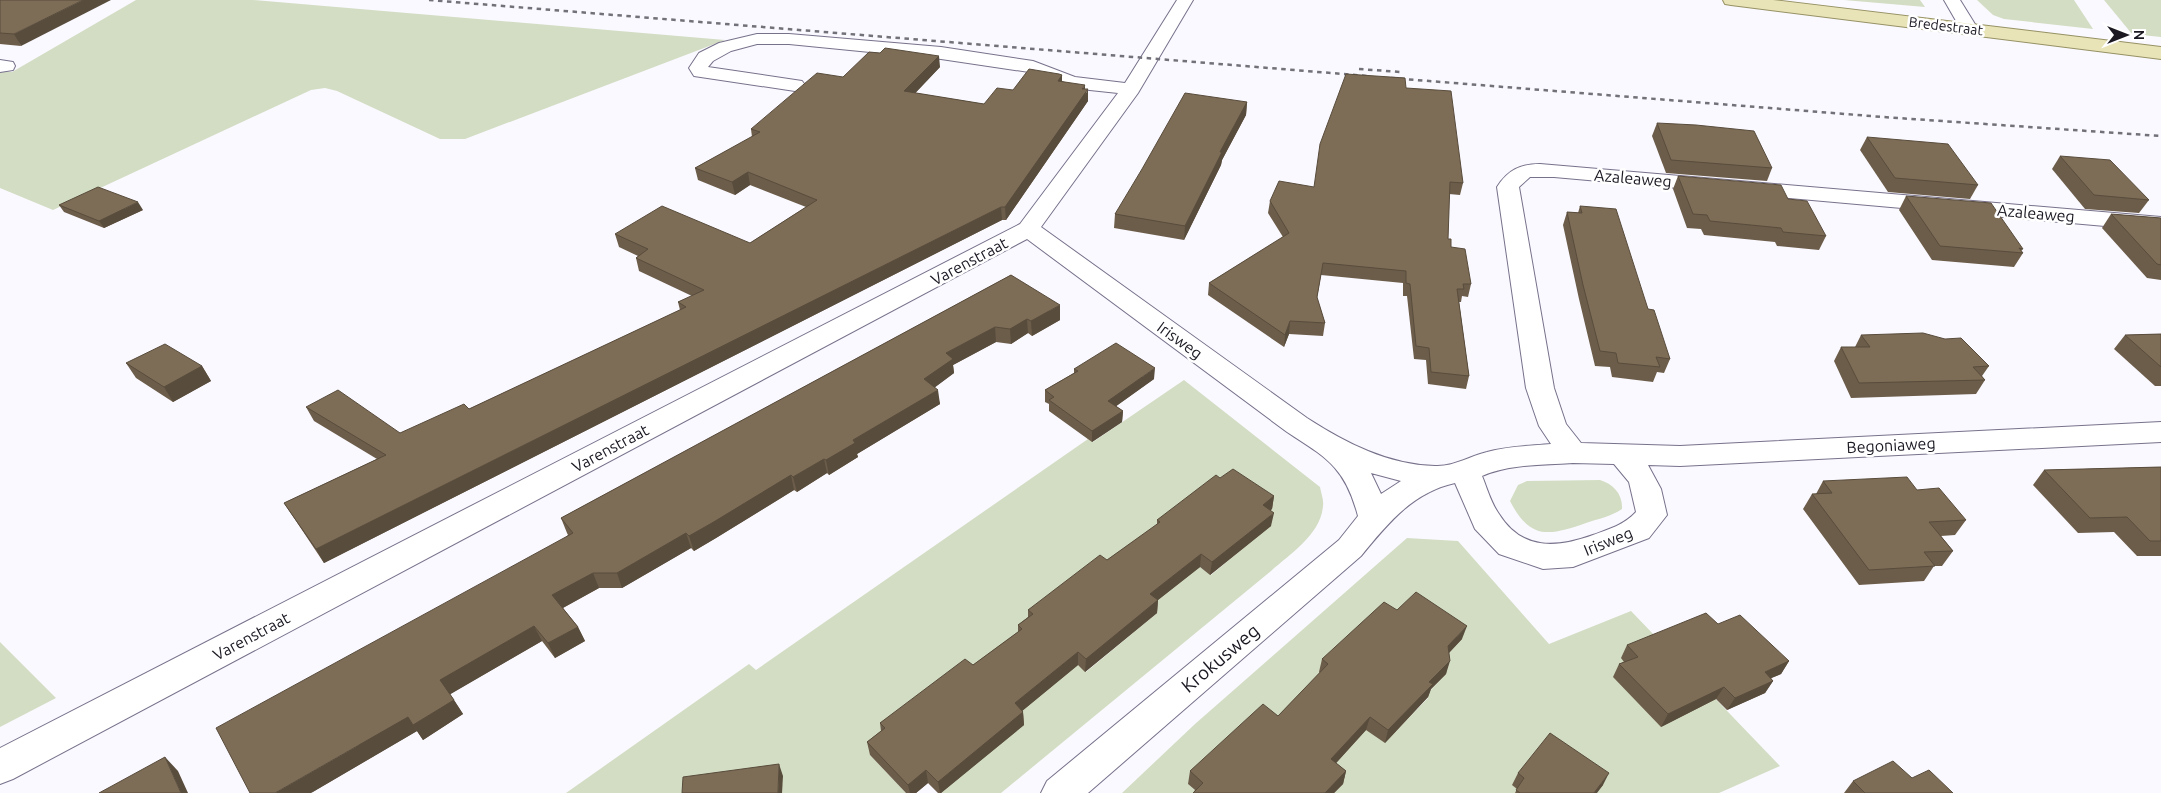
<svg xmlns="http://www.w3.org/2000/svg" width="2161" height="793" font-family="Ubuntu,sans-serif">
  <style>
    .green { fill: #d3ddc4; fill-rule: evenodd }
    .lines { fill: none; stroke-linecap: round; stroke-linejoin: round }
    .minor-casing { stroke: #78718b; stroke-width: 2 }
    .major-casing { stroke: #969164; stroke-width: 2 }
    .minor { fill: #fff; fill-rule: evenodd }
    .major { fill: #e8e4b7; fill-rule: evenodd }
    .rail { stroke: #727078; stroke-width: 2.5; stroke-dasharray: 4.5 4.5; stroke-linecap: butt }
    .wall { fill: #6c5d4a }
    .shaded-wall { fill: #584c3c }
    .building { fill: #7d6c56; stroke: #584c3c }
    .labels { text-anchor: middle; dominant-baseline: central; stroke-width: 5; stroke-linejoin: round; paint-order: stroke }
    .far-street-label { font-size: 14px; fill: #1b1822; stroke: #fff }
    .street-label { font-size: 16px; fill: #1b1822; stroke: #fff }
    .near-street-label { font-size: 19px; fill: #1b1822; stroke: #fff }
  </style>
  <rect width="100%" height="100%" fill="#faf9ff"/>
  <g class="green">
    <path d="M136,0H253L725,40L465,139H440L337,91L325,88L311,90L53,210L0,188V71L12,72Z"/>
    <path d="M1844,0H1920L1925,7Z"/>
    <path d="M1977,0H2074L2093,29L2004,19L1993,15Z"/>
    <path d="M2104,0H2161V37L2132,34Z"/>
    <path d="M1184,380L1320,487C1321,493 1324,500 1323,506C1321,534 1290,554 1271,571L1001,793H941L1023,725L870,755L906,793H566L749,664L756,670L1088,439L1093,442ZM1271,525L1211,575L1200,567ZM1157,613L1086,672L1075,662Z"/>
    <path d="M1600,480C1613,484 1623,494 1622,509C1612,516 1598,519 1586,523C1549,536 1530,540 1510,501L1518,485L1527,481Z"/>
    <path d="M1407,538L1458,541L1549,644L1631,611L1780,766L1719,793H1334L1343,784L1327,772L1340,757L1188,784L1198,793H1122L1195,724ZM1443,659L1446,674L1426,695L1428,698L1396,731L1319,673Z"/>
    <path d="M0,642L56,698L0,727Z"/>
  </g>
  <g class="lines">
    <defs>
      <g id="minor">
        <path d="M1177,0H1193L1138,93L1041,227L1307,418C1346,443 1388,465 1435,466C1453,467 1470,456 1487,452C1507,446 1530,446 1551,444L1539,426L1526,388L1497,187C1508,170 1520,164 1540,164L2161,217V231L1554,177H1530L1519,187L1554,388L1566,424L1581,443L1680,446L2161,422V442L1680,466L1648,465L1661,489L1667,515L1649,538L1573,567L1543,569L1499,554L1475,529L1455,483C1413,492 1387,524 1361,556L1088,793H1041L1047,781L1339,540L1358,516C1345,467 1327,458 1287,432L1027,239L13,779L0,784V748L1020,224L1118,93L1071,88L1029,72L941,59L789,44H757L731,51L713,61L708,67L802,81L805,85L802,89L795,91L694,76L689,68L699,53L719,43L757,34H789L941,47L1033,61L1075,77L1125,83ZM1573,463L1614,464L1629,482L1636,512C1624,525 1609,529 1593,535C1557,548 1522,551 1499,514C1491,503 1487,488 1482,476C1510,464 1543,465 1573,463ZM1371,473L1401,481L1381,494Z"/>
        <path d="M1944,0H1960L1978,29L1975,33H1963Z"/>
        <path d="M0,60L13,62L15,66L13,70L0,72Z"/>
      </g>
      <path id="major" d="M1723,0H1773L2161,47V59L1731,5L1725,4Z"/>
    </defs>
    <use href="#minor" class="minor-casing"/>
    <use href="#major" class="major-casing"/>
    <use href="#minor" class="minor"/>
    <use href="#major" class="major"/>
    <g class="rail">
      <path d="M429,0L1368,76"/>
      <path d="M1359,69L1401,72"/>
      <path d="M1391,78L1883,117L2161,136"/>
    </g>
  </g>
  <g class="wall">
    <path d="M0,0L21,46L0,44Z"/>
    <path d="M940,67L915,93L984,104L1013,90L1062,75V81L1085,89L1088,101L1006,220H1002L324,563L284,503L377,459L314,421L306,407L400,433L469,409L680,310L678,302L692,296L639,271L636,258L638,256L619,247L615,234L750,243L806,207L750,185L735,195L698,180L695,168L752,137L751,129L843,77Z"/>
    <path d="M1406,88L1463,183L1460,195L1449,194L1448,239L1451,247L1471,284L1468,297L1462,296L1461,302H1459L1469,376L1466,389L1428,384L1426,360L1414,359L1407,296H1403V283L1321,275L1317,298L1325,323L1323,336L1289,334L1284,347L1208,295L1209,283L1283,237L1268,213L1270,201L1314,187Z"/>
    <path d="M1247,102L1246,115L1222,160L1221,165L1184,240L1114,228L1115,214Z"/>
    <path d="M1657,123L1772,168L1767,181L1666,173L1652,136Z"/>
    <path d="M1867,137L1978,185L1970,199L1888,192L1860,150Z"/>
    <path d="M2060,156L2149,200L2139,213L2085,209L2052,169Z"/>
    <path d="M1678,176L1788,199L1826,236L1819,250L1777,246L1775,242L1704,235L1701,229L1687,228L1673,189Z"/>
    <path d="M1906,196L2023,249L2021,251L2023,253L2014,267L1932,260L1899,210Z"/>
    <path d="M59,205L143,210L104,228L64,212Z"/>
    <path d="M1580,206L1648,309L1670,359L1664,373L1657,372L1653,382L1612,377L1610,367L1595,366L1579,299L1563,225L1567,212L1578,213Z"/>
    <path d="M2111,214L2161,218V280L2147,278L2102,228Z"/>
    <path d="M1011,275L1060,320L1032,336L1028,333L1011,344L996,342L953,365L954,373L935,387L940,404L857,454L858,457L829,475L827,473L797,492L794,490L716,538L694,551L691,548L622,588H599L563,608L578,627L585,641L555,658L542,641L450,694L463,714L423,740L417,731L311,793L568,535L567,533L561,518Z"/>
    <path d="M2161,334V386H2155L2114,349L2125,335Z"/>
    <path d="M1861,335L1989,366L1982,376L1985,380L1976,394L1851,398L1834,361L1841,347H1855Z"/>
    <path d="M126,363L202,366L211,381L173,402L136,378Z"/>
    <path d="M1074,369L1154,379L1116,406L1123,411L1122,422L1092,442L1049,411V404L1045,402V390L1074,373Z"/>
    <path d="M2161,467V556H2137L2114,532L2078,533L2033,485L2044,470Z"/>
    <path d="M1220,478L1274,496L1272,509L1270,510L1271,526L1210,575L1200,567L1158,600L1157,613L1085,672L1078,665L1022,711L1023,712L1024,725L941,793H938L928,783L916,793H906L870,755L867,742L881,731L880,723L973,665L1018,632V625L1028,617V610L1107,560L1157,525V520Z"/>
    <path d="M1823,481L1917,490L1966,520L1955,535L1941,536L1953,551L1942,566H1934L1924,581L1859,585L1803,509L1812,494H1816Z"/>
    <path d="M1397,610L1462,639L1449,653L1446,674L1431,689L1428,697L1385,743L1366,730L1336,763L1346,771L1343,784L1334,793H1193L1195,790L1188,784L1190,771L1278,716L1320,673L1319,672L1322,659Z"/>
    <path d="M1718,624L1789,661L1781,674L1771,678L1773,681L1765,693L1727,710L1716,699L1661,727L1613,677L1619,664L1624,662L1621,658L1627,645Z"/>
    <path d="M1518,773L1603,785L1596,793H1515L1517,789L1512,785Z"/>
    <path d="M1912,778L1953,793H1844L1853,781Z"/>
  </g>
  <g class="shaded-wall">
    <path d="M83,0H111L21,46L14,34Z"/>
    <path d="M939,56L940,67L906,103L904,91Z"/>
    <path d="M1062,75V87L1058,81Z"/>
    <path d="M1085,85V95L1088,89V101L1006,220L1005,207Z"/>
    <path d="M1247,102L1246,115L1222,160L1221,165L1184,240L1185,226L1220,152Z"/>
    <path d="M748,172L750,185L735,195L732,182Z"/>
    <path d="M138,202L143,210L104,228L99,221Z"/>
    <path d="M1001,207L1002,220L324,563L316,549Z"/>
    <path d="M1060,305V320L1032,336L1031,321Z"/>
    <path d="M1027,319L1028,333L1011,344L1010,329Z"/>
    <path d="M1290,321L1289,334L1284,347L1285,335Z"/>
    <path d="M995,327L996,342L953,365L954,373L926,394L924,379L946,353Z"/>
    <path d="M202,366L211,381L173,402L164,387Z"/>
    <path d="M1155,368L1154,379L1108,412V401Z"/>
    <path d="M938,390L940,404L857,454L858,457L829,475L826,460L853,440Z"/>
    <path d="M1123,411L1122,422L1092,442V431Z"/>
    <path d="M824,459L827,473L797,492L793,477Z"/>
    <path d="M791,475L794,490L716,538L694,551L689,536Z"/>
    <path d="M1274,496L1272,509L1261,519L1263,505Z"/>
    <path d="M1274,513L1271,526L1210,575L1212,562Z"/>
    <path d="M686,533L691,548L622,588L617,573Z"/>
    <path d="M1201,554L1200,567L1149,607L1150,594Z"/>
    <path d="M593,573L599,588L559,610L552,595Z"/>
    <path d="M1158,600L1157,613L1085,672L1086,659Z"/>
    <path d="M534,626L542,641L449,695L440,680Z"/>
    <path d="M1467,626L1462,639L1443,659L1448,646Z"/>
    <path d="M578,627L585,641L555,658L548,643Z"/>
    <path d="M1078,652V665L1016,716L1015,703Z"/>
    <path d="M1450,661L1446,674L1431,689L1428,697L1385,743L1388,730L1429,682Z"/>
    <path d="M1789,661L1781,674L1757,684L1765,672Z"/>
    <path d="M1773,681L1765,693L1727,710L1735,698Z"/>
    <path d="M1724,687L1716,699L1661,727L1668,714Z"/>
    <path d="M454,700L463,714L423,740L413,725Z"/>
    <path d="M1023,712L1024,725L941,793H940L938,782Z"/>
    <path d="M408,717L417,731L311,793H275Z"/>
    <path d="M1370,717L1366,730L1328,772L1331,759Z"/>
    <path d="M165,757L178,771L188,793H181Z"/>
    <path d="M779,764L783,776L782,793H778Z"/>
    <path d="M926,770L928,783L916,793H910L908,785Z"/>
    <path d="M1346,771L1343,784L1334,793H1325Z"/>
    <path d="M1609,773L1603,785L1597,793H1594Z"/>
  </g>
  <g class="building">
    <path d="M0,0H83L14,34L0,33Z"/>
    <path d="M885,48L939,56L904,91L984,104L997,88L1013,90L1029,69L1059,74L1062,75L1058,81L1085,85L1082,89H1088L1005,207H1001L316,549L284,503L386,455L306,407L338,390L400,433L464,404L469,409L686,307L678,302L704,290L636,258L648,249L615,234L662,206L750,243L817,200L748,172L732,182L695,168L760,132L751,129L817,73L843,77L869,52L880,53Z"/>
    <path d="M1346,74L1405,78L1406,88L1451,91L1463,183L1450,182L1448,239H1451V247L1465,249L1471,284H1463L1464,289H1457L1469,376L1431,372L1429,348L1416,346L1410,284L1406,283V271L1323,263L1317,297L1325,323L1290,321L1285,335L1209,283L1289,233L1270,201L1279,181L1314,187L1320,144Z"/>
    <path d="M1185,93L1247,102L1220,152H1222L1185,226L1115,214L1142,169Z"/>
    <path d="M1657,123L1696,125L1754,131L1772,168L1671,160Z"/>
    <path d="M1867,137L1948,144L1978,185L1895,178Z"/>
    <path d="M2060,156L2110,160L2149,200L2094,195Z"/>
    <path d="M1678,176L1781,185L1788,199L1807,201L1826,236L1783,232L1781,228L1710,221L1707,215L1693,214Z"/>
    <path d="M98,187L138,202L99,221L59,205Z"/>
    <path d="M1906,196L1991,203L2023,249L2019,248L2023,253L1940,246Z"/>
    <path d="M1580,206L1616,209L1648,309L1654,310L1670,359L1656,357L1660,367L1618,363L1616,353L1600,351L1583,285L1567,212L1582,213Z"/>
    <path d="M2111,214L2161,218V265L2157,264Z"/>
    <path d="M1011,275L1060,305L1031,321L1027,319L1010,329L995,327L946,353L953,359L924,379L938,390L853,440L855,443L826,460L824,459L793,477L791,475L712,523L689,536L686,533L617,573H593L552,595L578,627L548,643L534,626L440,680L454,700L413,725L408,717L275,793H250L216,728L573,533L561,518Z"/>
    <path d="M1923,333L1945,339L1961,338L1989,366L1973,367L1985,380L1859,383L1841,347H1870L1861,335Z"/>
    <path d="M2161,334V367L2125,335Z"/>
    <path d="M1116,343L1155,368L1108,401L1123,411L1092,431L1049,400L1054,397L1045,390L1078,371L1074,369Z"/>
    <path d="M165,344L202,366L164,387L126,363Z"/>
    <path d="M2161,467V541H2150L2127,517L2090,518L2044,470Z"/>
    <path d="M1233,469L1274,496L1263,505L1274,513L1212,562L1201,554L1150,594L1158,600L1086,659L1078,652L1015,703L1023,712L938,782L926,770L908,785L867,742L885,728L880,723L965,659L973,665L1022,629L1018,625L1033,614L1028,610L1100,555L1107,560L1160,522L1157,520L1216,475L1220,478Z"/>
    <path d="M1907,477L1917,490L1939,488L1966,520L1929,522L1953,551L1924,552L1935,566L1869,570L1812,494L1832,493L1823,481Z"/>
    <path d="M1416,592L1467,626L1448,646L1450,661L1429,682L1433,684L1388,730L1370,717L1331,759L1346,771L1325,793H1193L1203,783L1190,771L1263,704L1278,716L1328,664L1322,659L1384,602L1397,610Z"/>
    <path d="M1706,613L1718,624L1740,615L1789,661L1765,672L1773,681L1735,698L1724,687L1668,714L1619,664L1638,657L1627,645Z"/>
    <path d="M1550,733L1609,773L1594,793H1520L1516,790L1524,778L1518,773Z"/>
    <path d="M165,757L181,793H99Z"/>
    <path d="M1893,761L1912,778L1929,770L1953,793H1865L1853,781Z"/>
    <path d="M779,764L778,793H682L683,777Z"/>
  </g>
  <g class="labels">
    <g class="far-street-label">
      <text transform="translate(1946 26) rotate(7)">Bredestraat</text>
    </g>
    <g class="street-label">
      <text transform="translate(1633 178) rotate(5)">Azaleaweg</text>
      <text transform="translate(2036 213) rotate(5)">Azaleaweg</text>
      <text transform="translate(969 261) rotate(-28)">Varenstraat</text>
      <text transform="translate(1180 340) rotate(36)">Irisweg</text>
      <text transform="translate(1891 445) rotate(-3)">Begoniaweg</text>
      <text transform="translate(610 448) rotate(-28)">Varenstraat</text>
      <text transform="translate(1608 541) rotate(-22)">Irisweg</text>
      <text transform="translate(251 636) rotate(-28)">Varenstraat</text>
    </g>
    <g class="near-street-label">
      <text transform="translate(1220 658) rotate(-40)">Krokusweg</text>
    </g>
  </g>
  <g transform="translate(2126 35) rotate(90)" stroke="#ffffff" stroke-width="4" paint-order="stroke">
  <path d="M0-4L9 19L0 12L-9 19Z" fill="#1b1822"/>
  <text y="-8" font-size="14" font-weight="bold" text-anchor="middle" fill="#1b1822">N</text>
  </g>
</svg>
